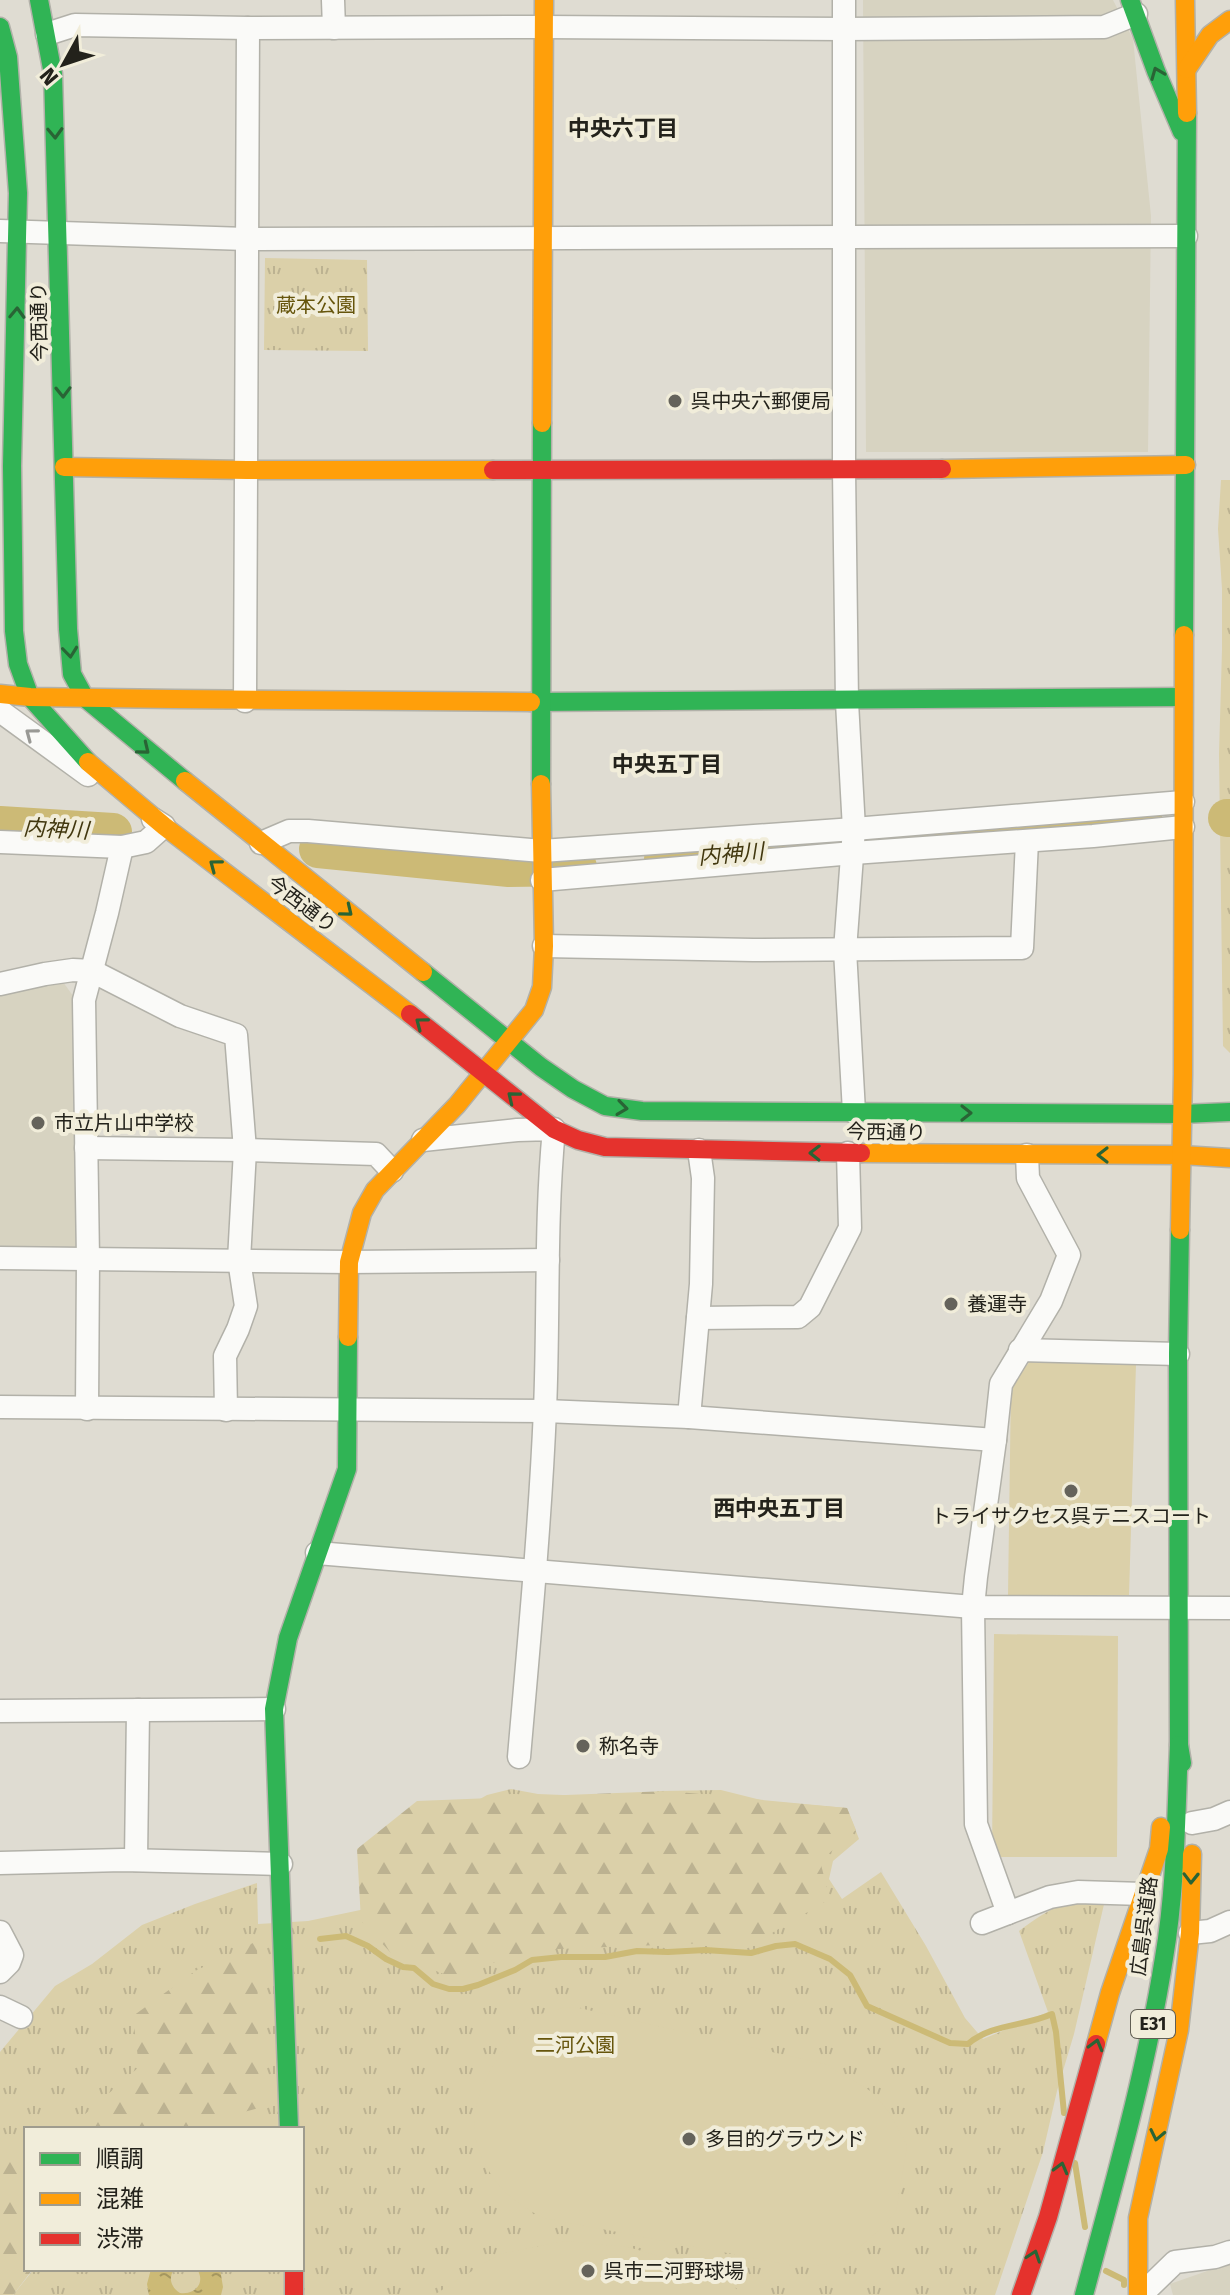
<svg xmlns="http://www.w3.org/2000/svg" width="1230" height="2295" font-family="'Fira Sans','Noto Sans JP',sans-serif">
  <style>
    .built { fill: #d7d3c1 }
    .grass { fill: url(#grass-tufts) }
    .forest { fill: url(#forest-firs) }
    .pitch { fill: #dbd0a9 }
    .water { fill: url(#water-ripples) }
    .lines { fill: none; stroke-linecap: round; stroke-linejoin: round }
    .stream { stroke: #ccba76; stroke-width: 6 }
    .river { stroke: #ccba76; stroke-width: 38 }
    .street-casing { stroke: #b2b1a9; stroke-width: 25 }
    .fast-casing { stroke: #b2b1a9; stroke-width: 21 }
    .slow-casing { stroke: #b2b1a9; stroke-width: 21 }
    .jam-casing { stroke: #b2b1a9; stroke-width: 21 }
    .street { stroke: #fafaf8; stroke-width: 22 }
    .fast { stroke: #30b455; stroke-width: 18 }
    .slow { stroke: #ff9f0a; stroke-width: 18 }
    .jam { stroke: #e5322d; stroke-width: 18 }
    .oneway { stroke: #296435 }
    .oneway2 { stroke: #999995 }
    .poi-dot { fill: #65635b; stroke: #f1edda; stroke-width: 3 }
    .labels { text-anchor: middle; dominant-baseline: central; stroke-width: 8; stroke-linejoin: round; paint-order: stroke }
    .shield { fill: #f1edda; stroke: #615f54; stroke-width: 2 }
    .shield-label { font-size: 18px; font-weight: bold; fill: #23221b }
    .park-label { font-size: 20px; fill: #66550c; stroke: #f1edda }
    .street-label { font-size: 20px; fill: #23221b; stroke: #f1edda }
    .poi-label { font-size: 20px; fill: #23221b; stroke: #f1edda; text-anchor: start }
    .neighbourhood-label { font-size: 22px; font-weight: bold; fill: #23221b; stroke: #f1edda }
    .water-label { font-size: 22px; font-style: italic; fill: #42380f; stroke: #f1edda }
  </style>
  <defs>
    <pattern id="grass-tufts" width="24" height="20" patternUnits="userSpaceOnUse" patternTransform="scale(2)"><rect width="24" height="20" fill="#dbd0a9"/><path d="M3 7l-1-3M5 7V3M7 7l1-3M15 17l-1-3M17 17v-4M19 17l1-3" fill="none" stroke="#bcb291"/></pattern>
    <pattern id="forest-firs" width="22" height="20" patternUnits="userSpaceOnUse" patternTransform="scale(2)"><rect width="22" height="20" fill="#dbd0a9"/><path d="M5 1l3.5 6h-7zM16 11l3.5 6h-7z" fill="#bcb291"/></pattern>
    <pattern id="water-ripples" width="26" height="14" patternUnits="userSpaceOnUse" patternTransform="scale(2)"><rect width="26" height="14" fill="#ccba76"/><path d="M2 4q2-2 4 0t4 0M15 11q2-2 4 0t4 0" fill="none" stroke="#a59760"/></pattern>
  </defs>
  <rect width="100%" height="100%" fill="#dfdcd2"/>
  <g class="built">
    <path d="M863,0H1113L1133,39L1151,216L1148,452H866Z"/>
    <path d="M63,982L76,1000V1247L71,1252L0,1250V996Z"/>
    <path d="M1230,2263V2295H1173L1170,2284Z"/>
  </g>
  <g class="grass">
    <path d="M265,258L367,260L368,351L264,350Z"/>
    <path d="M1221,480H1230V1053L1223,1046L1219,754L1222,649V589L1218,529Z"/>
    <path d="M511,1789L538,1794L612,1797L661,1791L721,1790L765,1801L847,1808L859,1839L833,1861L829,1879L842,1899L881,1872L926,1946L965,2018L983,2039L1048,2012L1019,1931C1053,1906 1062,1901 1105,1900L1074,2034L1057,2091L1043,2152L995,2295H13L34,2269H302V2129H26V2215L0,2191V2052L55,1986L92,1964L142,1925L195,1904L257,1883L258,1924L308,1921L365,1909L450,1816L487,1795Z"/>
  </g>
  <g class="forest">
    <path d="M668,1791L847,1808L856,1830L820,1861L830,1899L758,1941L533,1950L451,1977L391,1953L361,1921L357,1849L417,1801Z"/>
    <path d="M257,1941L259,2108L182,2129H68L139,2067L133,2016L195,1971Z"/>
    <path d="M0,2150L26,2154V2269H33L13,2295H0Z"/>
  </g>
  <g class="pitch">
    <path d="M1030,1361L1136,1364L1129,1595H1008L1011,1386Z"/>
    <path d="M994,1634L1118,1636L1117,1857H992Z"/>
    <path d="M575,2007L825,2064L872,2092L889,2112L907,2145L896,2211L882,2228L857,2249L828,2264L800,2267L544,2218C517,2205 499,2191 485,2164C455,2109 495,2062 526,2018L562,2008Z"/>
    <path d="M563,2241L628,2247L683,2263L723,2278L744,2295H434L499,2254Z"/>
  </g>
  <path class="water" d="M151,2269H174C168,2279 171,2287 180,2293C195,2295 206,2283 197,2269H220L223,2287L221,2295H149L147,2284Z"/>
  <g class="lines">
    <g class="stream">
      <path d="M320,1939L346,1936L368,1946L386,1959L403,1967L414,1968L433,1984L449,1989H463L478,1985L515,1970L532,1960L561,1957H605L637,1951L668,1952L705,1950L751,1953L776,1946L795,1944L830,1959L850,1975L867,2006L950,2043L968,2044C990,2024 1026,2026 1052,2014L1056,2032L1064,2113"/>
      <path d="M1075,2163L1085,2227"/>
      <path d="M1106,2271L1124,2280V2285"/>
    </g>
    <g class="river">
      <path d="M1227,818H1230"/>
      <path d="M0,825L113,832"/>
      <path d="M318,849L509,868L578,867"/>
      <path d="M663,859C823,843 983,832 1143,817"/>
    </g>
    <defs>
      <g id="street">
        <path d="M333,0L334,28"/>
        <path d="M844,0V470L847,702L854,829L845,950L854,1112"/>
        <path d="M47,34L75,25L248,28L544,27L844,29L1104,27L1136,14"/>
        <path d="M0,231L246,239L1186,236"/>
        <path d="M245,701L248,28"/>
        <path d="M0,711L88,775"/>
        <path d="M0,842L122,847L146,842L164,826L153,819"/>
        <path d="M261,843L289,831H308L542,851L854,829L1183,802"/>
        <path d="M542,880L853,853L1093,836L1183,827"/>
        <path d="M544,946L753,950L1022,948L1027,841"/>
        <path d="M0,984L45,974L73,970L92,971L180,1016L236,1035L245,1150L239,1260L246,1306L238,1329L225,1356L226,1410"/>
        <path d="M423,1140L517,1130L554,1129C545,1222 549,1316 545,1410C540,1526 529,1641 519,1757"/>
        <path d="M86,1148L245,1150L376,1154L392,1171"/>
        <path d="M0,1258L349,1262L548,1260"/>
        <path d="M698,1318L798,1317L810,1307L850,1228L848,1153"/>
        <path d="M1020,1350L1178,1354"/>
        <path d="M0,1407L545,1411L689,1417L995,1440"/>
        <path d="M87,1409L88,1259L84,1000L107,913L122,847"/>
        <path d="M689,1417L701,1284L703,1178L699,1150"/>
        <path d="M317,1553L973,1607L1230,1608"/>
        <path d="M0,1711L274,1709"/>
        <path d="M1192,1823L1214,1819L1230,1812"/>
        <path d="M136,1860L138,1710"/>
        <path d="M0,1863L123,1860L281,1864"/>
        <path d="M1008,1913L1050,1897L1078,1892L1143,1894"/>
        <path d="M982,1923L1008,1913L976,1824L973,1607L976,1577L995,1440L1001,1384L1051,1301L1069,1255L1028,1178L1027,1155"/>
        <path d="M0,1932L12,1955L9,1963L0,1972"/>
        <path d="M1190,1933L1210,1931L1230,1922"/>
        <path d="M0,2007L21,2017"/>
        <path d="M1141,2295L1175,2262L1215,2257L1230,2252"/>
      </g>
      <g id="fast">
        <path d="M39,0L53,74L68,629L72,674L85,698L185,781"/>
        <path d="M1130,0L1156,71L1182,132"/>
        <path d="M0,27L8,57L18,193L12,466L14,631L18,664L30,697L88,762"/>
        <path d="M1184,635L1187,113"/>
        <path d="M531,702L1183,697"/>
        <path d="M541,784L542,423"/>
        <path d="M423,972L541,1067L573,1089L605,1106L642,1111L1182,1114L1230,1112"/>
        <path d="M1180,1230L1178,1354L1179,1745L1182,1763"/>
        <path d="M289,2129L274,1709L288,1638L347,1469L348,1337"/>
        <path d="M1084,2295C1114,2183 1146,2072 1164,1958C1176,1888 1176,1816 1179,1745"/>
      </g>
      <g id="slow">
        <path d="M1185,0L1187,113"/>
        <path d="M1187,69L1210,35L1230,20"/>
        <path d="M542,423L544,0"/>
        <path d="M64,467L247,470H493"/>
        <path d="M942,469L1186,465"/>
        <path d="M0,694L30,697L174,699L531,702"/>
        <path d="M88,762L164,826L410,1014"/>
        <path d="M185,781L423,972"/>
        <path d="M861,1153L1181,1155L1230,1158"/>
        <path d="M1180,1230L1183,1074L1184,635"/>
        <path d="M348,1337L349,1262L362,1213L375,1190L457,1105L534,1010L542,987L544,946L541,784"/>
        <path d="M1096,2044L1110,1993L1159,1849L1161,1827"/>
        <path d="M1138,2295V2218L1179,2030L1190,1933L1192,1854"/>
      </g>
      <g id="jam">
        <path d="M493,470L942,469"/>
        <path d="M410,1014L554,1129L578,1140L605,1147L861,1153"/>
        <path d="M294,2269V2295"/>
        <path d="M1021,2295L1048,2217L1096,2044"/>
      </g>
    </defs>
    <use href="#street" class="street-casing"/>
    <use href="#fast" class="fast-casing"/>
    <use href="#slow" class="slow-casing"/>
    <use href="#jam" class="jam-casing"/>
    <use href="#street" class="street"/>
    <use href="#fast" class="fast"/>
    <use href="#slow" class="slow"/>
    <use href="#jam" class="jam"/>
  </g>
  <defs><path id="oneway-chevron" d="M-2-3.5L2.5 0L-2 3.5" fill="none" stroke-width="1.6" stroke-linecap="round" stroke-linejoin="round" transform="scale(2)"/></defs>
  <g class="oneway">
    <use href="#oneway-chevron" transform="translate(1157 73) rotate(-112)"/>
    <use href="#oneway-chevron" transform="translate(55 133) rotate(88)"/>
    <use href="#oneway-chevron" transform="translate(17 313) rotate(-88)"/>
    <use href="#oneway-chevron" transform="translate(63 392) rotate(89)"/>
    <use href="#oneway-chevron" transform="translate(70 652) rotate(84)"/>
    <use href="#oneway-chevron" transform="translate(144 749) rotate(39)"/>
    <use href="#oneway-chevron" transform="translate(215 865) rotate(-143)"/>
    <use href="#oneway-chevron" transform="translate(347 911) rotate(39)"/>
    <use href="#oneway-chevron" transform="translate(421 1023) rotate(-143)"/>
    <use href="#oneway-chevron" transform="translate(513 1097) rotate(-141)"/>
    <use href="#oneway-chevron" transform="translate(622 1108) rotate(8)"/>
    <use href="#oneway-chevron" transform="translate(966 1113)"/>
    <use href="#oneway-chevron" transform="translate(815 1153) rotate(-179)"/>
    <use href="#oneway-chevron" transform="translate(1103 1155) rotate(180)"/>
    <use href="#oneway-chevron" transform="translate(1191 1878) rotate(91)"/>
    <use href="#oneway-chevron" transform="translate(1096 2045) rotate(-75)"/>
    <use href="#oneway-chevron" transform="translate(1157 2135) rotate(102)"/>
    <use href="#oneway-chevron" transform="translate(1061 2168) rotate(-75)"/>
    <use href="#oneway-chevron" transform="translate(1034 2256) rotate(-71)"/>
  </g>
  <use class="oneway2" href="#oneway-chevron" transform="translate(31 734) rotate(-143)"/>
  <g class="poi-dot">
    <circle cx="675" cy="401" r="8"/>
    <circle cx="38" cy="1123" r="8"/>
    <circle cx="951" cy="1304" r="8"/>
    <circle cx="1071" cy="1491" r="8"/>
    <circle cx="583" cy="1746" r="8"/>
    <circle cx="689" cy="2139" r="8"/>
    <circle cx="588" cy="2271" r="8"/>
  </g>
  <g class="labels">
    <rect class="shield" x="1131" y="2010" width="44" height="28" rx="6"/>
    <g class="shield-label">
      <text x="1153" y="2024">E31</text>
    </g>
    <g class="park-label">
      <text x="316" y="305">蔵本公園</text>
      <text x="575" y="2045">二河公園</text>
    </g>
    <g class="street-label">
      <text transform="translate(39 322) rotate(-91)">今西通り</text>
      <text transform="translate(302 904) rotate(37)">今西通り</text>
      <text transform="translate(886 1132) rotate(1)">今西通り</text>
      <text transform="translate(1144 1926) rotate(-83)">広島呉道路</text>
    </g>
    <g class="poi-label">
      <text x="691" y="401">呉中央六郵便局</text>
      <text x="54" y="1123">市立片山中学校</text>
      <text x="967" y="1304">養運寺</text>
      <text x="1071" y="1516" text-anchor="middle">トライサクセス呉テニスコート</text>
      <text x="599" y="1746">称名寺</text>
      <text x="705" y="2139">多目的グラウンド</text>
      <text x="604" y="2271">呉市二河野球場</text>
    </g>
    <g class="neighbourhood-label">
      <text x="623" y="128">中央六丁目</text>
      <text x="667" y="764">中央五丁目</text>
      <text x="779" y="1508">西中央五丁目</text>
    </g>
    <g class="water-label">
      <text transform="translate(56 829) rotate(3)">内神川</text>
      <text transform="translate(731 854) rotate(-5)">内神川</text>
    </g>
  </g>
  <rect x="24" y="2127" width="280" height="144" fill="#f1edda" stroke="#9f9c8e" stroke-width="2"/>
  <rect x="40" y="2153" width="40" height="12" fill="#30b455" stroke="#9f9c8e" stroke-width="2"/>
  <text x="96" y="2167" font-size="24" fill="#23221b">順調</text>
  <rect x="40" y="2193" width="40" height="12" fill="#ff9f0a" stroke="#9f9c8e" stroke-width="2"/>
  <text x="96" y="2207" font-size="24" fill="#23221b">混雑</text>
  <rect x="40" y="2233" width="40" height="12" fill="#e5322d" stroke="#9f9c8e" stroke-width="2"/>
  <text x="96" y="2247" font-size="24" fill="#23221b">渋滞</text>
  <g transform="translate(64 64) rotate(230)" stroke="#f1edda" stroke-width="6" paint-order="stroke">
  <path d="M0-6L14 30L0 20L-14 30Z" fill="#23221b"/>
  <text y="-12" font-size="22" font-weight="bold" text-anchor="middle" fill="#23221b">N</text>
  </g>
</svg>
